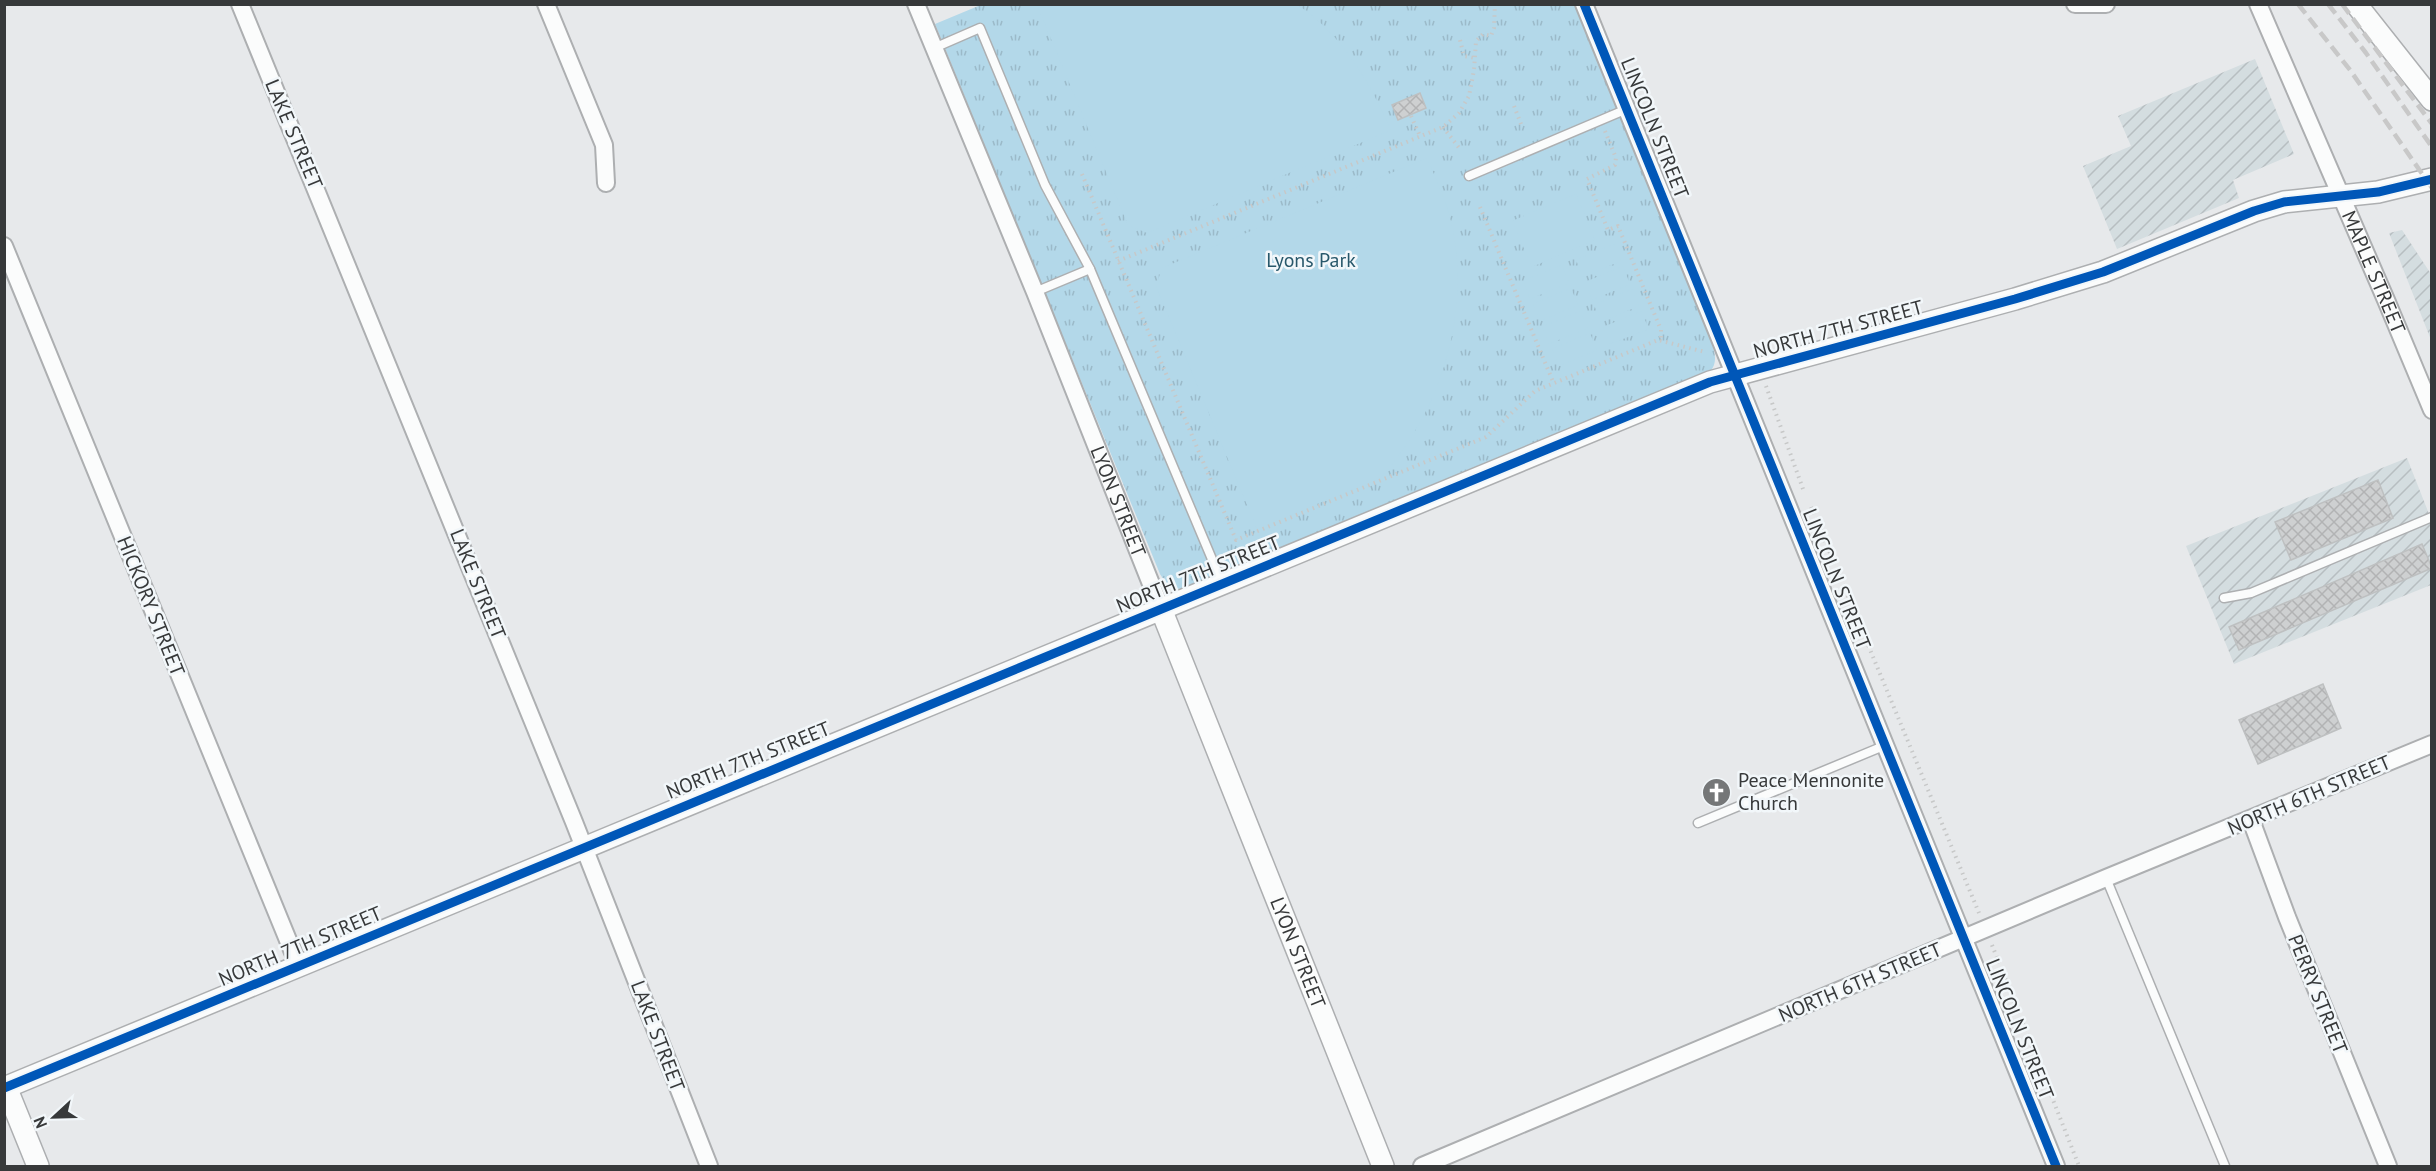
<svg xmlns="http://www.w3.org/2000/svg" width="2436" height="1171" font-family="'PT Sans',sans-serif">
  <style>
    .industrial { fill: url(#industrial-furrows) }
    .grass { fill: url(#grass-tufts) }
    .pitch { fill: #b3d8e9 }
    .building { fill: url(#building-cross-hatch); stroke: #bec0c1; stroke-width: 1.5 }
    .lines { fill: none; stroke-linecap: round; stroke-linejoin: round }
    .service-casing { stroke: #adafb1; stroke-width: 11 }
    .minor-casing { stroke: #adafb1; stroke-width: 20 }
    .tertiary-casing { stroke: #adafb1; stroke-width: 24 }
    .path { stroke: #c7c8c8; stroke-width: 4; stroke-dasharray: 1.5 4.5; stroke-linecap: butt }
    .service { stroke: #fbfcfc; stroke-width: 8 }
    .minor { stroke: #fbfcfc; stroke-width: 16 }
    .tertiary { stroke: #fbfcfc; stroke-width: 21 }
    .rail { stroke: #c8c8c8; stroke-width: 4.5; stroke-dasharray: 12 6; stroke-linecap: butt }
    .cycleway-casing { stroke: #f2f7fa; stroke-width: 13 }
    .cycleway { stroke: #0057b8; stroke-width: 9 }
    .labels { text-anchor: middle; dominant-baseline: central; stroke-width: 5; stroke-linejoin: round; paint-order: stroke }
    .street-label { font-size: 20px; fill: #37393a; stroke: #f2f7fa }
    .park-label { font-size: 20px; fill: #28586b; stroke: #f2f7fa }
    .poi-label { font-size: 20px; fill: #37393a; stroke: #f2f7fa; text-anchor: start }
  </style>
  <defs>
    <pattern id="industrial-furrows" width="10" height="10" patternUnits="userSpaceOnUse" patternTransform="scale(1.5)"><rect width="10" height="10" fill="#d4dde0"/><path d="M-1 1l2-2M0 10L10 0M9 11l2-2" fill="none" stroke="#b7bec1"/></pattern>
    <pattern id="grass-tufts" width="24" height="20" patternUnits="userSpaceOnUse" patternTransform="scale(1.5)"><rect width="24" height="20" fill="#b3d8e9"/><path d="M3 7l-1-3M5 7V3M7 7l1-3M15 17l-1-3M17 17v-4M19 17l1-3" fill="none" stroke="#9bbac9"/></pattern>
    <pattern id="building-cross-hatch" width="8" height="8" patternUnits="userSpaceOnUse" patternTransform="scale(1.5)"><rect width="8" height="8" fill="#ced0d1"/><path d="M0 0l8 8M0 8l8-8" fill="none" stroke="#b2b3b4"/></pattern>
  </defs>
  <rect width="100%" height="100%" fill="#e7e9eb"/>
  <g class="industrial">
    <path d="M2255,59L2294,154L2233,180L2239,198L2117,249L2083,166L2131,146L2118,116Z"/>
    <path d="M2402,230L2431,274V340L2389,233Z"/>
    <path d="M2407,458L2431,519V585L2234,664L2186,546Z"/>
  </g>
  <path class="grass" d="M983,4L1575,5L1710,337C1714,350 1719,361 1710,372L1185,588C1171,591 1167,585 1160,574L935,24Z"/>
  <g class="pitch">
    <path d="M1037,5H1298C1343,36 1369,81 1391,130L1147,233L1128,225Z"/>
    <path d="M1427,158C1438,184 1450,209 1454,236C1466,308 1447,385 1406,445C1398,456 1390,469 1380,477C1371,484 1356,488 1346,492C1317,504 1287,516 1257,529L1156,286L1162,268Z"/>
    <path d="M1576,194L1595,240L1532,267L1512,221Z"/>
    <path d="M1614,244L1621,261L1583,277L1576,260Z"/>
    <path d="M1562,265L1569,283L1530,299L1523,281Z"/>
    <path d="M1623,266L1630,284L1592,300L1585,282Z"/>
    <path d="M1571,288L1578,305L1540,321L1533,304Z"/>
    <path d="M1632,289L1639,306L1601,322L1594,305Z"/>
    <path d="M1580,311L1588,328L1549,344L1542,327Z"/>
    <path d="M1641,311L1649,329L1610,344L1603,327Z"/>
    <path d="M1590,333L1597,350L1559,366L1552,349Z"/>
  </g>
  <g class="building">
    <path d="M1420,93L1426,108L1398,120L1392,105Z"/>
    <path d="M2378,480L2393,518L2291,560L2275,522Z"/>
    <path d="M2422,544L2432,568L2239,650L2229,627Z"/>
    <path d="M2323,684L2341,728L2258,764L2239,720Z"/>
  </g>
  <g class="lines">
    <defs>
      <g id="service">
        <path d="M934,48L980,28L1045,185L1090,269L1222,583"/>
        <path d="M1469,176L1627,109"/>
        <path d="M1035,292L1090,269"/>
        <path d="M2224,598L2251,593L2432,517"/>
        <path d="M1698,823L1886,745"/>
        <path d="M2106,878L2225,1166"/>
      </g>
      <g id="minor">
        <path d="M240,4L574,822L709,1166"/>
        <path d="M546,4L604,145L606,183"/>
        <path id="s1" d="M916,4L1035,292L1161,609"/>
        <path d="M1584,4L2056,1166"/>
        <path d="M2075,4H2106"/>
        <path id="s2" d="M2258,4L2386,300L2432,410"/>
        <path d="M4,246L299,967"/>
        <path d="M2251,820L2287,917L2388,1166"/>
        <path d="M1422,1166L2106,878L2432,744"/>
      </g>
      <g id="tertiary">
        <path d="M2356,4L2432,100"/>
        <path id="s3" d="M1161,609L1383,1166"/>
        <path d="M6,1087L38,1166"/>
        <path d="M4,1088L1710,382L2015,299L2103,272L2254,211L2284,202L2378,192L2432,179"/>
      </g>
    </defs>
    <use href="#service" class="service-casing"/>
    <use href="#minor" class="minor-casing"/>
    <use href="#tertiary" class="tertiary-casing"/>
    <g class="path">
      <path d="M1460,40L1464,56L1475,58"/>
      <path d="M1514,106L1521,124"/>
      <path d="M1411,116L1420,136"/>
      <path d="M1443,127L1460,149"/>
      <path d="M1605,131L1616,158L1615,165L1587,179L1608,230L1618,226L1661,330V341"/>
      <path d="M1082,174L1236,540L1486,437L1535,391L1658,340L1705,352"/>
      <path d="M1480,207L1554,384"/>
      <path d="M1118,261L1443,127L1459,113L1469,96L1474,70L1476,41L1483,34L1491,36L1494,28L1495,4"/>
      <path d="M1766,386L1803,489"/>
      <path d="M1811,507L1979,913"/>
      <path d="M1992,945L2079,1166"/>
    </g>
    <use href="#service" class="service"/>
    <use href="#minor" class="minor"/>
    <use href="#tertiary" class="tertiary"/>
    <g class="rail">
      <path d="M2298,4L2350,70L2432,188"/>
      <path d="M2328,4L2366,53L2432,147"/>
      <path d="M2342,4L2432,124"/>
    </g>
    <defs>
      <g id="cycleway">
        <path d="M1584,4L2056,1166"/>
        <path d="M4,1088L1710,382L2015,299L2103,272L2254,211L2284,202L2378,192L2432,179"/>
      </g>
    </defs>
    <use href="#cycleway" class="cycleway-casing"/>
    <use href="#cycleway" class="cycleway"/>
  </g>
  <defs>
    <symbol id="church-disc" viewBox="-11 -11 22 22"><circle r="9.5" fill="#757778" stroke="#f2f7fa"/><path d="M-1.2-6h2.4v3.5h3.3v2.4h-3.3V6h-2.4V-.1h-3.3v-2.4h3.3Z" fill="#fff"/></symbol>
  </defs>
  <g fill-rule="evenodd">
    <use href="#church-disc" x="1700" y="776" width="33" height="33"/>
  </g>
  <g class="labels">
    <g class="street-label">
      <text transform="translate(1655 128) rotate(68)">LINCOLN STREET</text>
      <text transform="translate(294 134) rotate(67)">LAKE STREET</text>
      <text stroke="none"><textPath href="#s2" startOffset="292">MAPLE STREET</textPath></text>
      <text transform="translate(1838 329) rotate(-15)">NORTH 7TH STREET</text>
      <text stroke="none"><textPath href="#s1" startOffset="537">LYON STREET</textPath></text>
      <text transform="translate(1198 574) rotate(-22)">NORTH 7TH STREET</text>
      <text transform="translate(1837 579) rotate(68)">LINCOLN STREET</text>
      <text transform="translate(478 584) rotate(68)">LAKE STREET</text>
      <text transform="translate(151 606) rotate(68)">HICKORY STREET</text>
      <text transform="translate(748 760) rotate(-22)">NORTH 7TH STREET</text>
      <text transform="translate(2309 795) rotate(-23)">NORTH 6TH STREET</text>
      <text transform="translate(300 946) rotate(-23)">NORTH 7TH STREET</text>
      <text stroke="none"><textPath href="#s3" startOffset="370">LYON STREET</textPath></text>
      <text transform="translate(1860 982) rotate(-23)">NORTH 6TH STREET</text>
      <text transform="translate(2318 994) rotate(68)">PERRY STREET</text>
      <text transform="translate(2020 1029) rotate(68)">LINCOLN STREET</text>
      <text transform="translate(658 1036) rotate(69)">LAKE STREET</text>
    </g>
    <g class="park-label">
      <text x="1311" y="260">Lyons Park</text>
    </g>
    <g class="poi-label">
      <text x="1738" y="780">Peace Mennonite<tspan x="1738" dy="23">Church</tspan></text>
    </g>
  </g>
  <rect width="2436" height="1171" fill="none" stroke="#37393a" stroke-width="12"/>
  <g transform="translate(54 1117) rotate(248)" stroke="#f2f7fa" stroke-width="4.5" paint-order="stroke">
  <path d="M0-4.5L10 22L0 15L-10 22Z" fill="#37393a"/>
  <text y="-9" font-size="16" font-weight="bold" text-anchor="middle" fill="#37393a">N</text>
  </g>
</svg>
